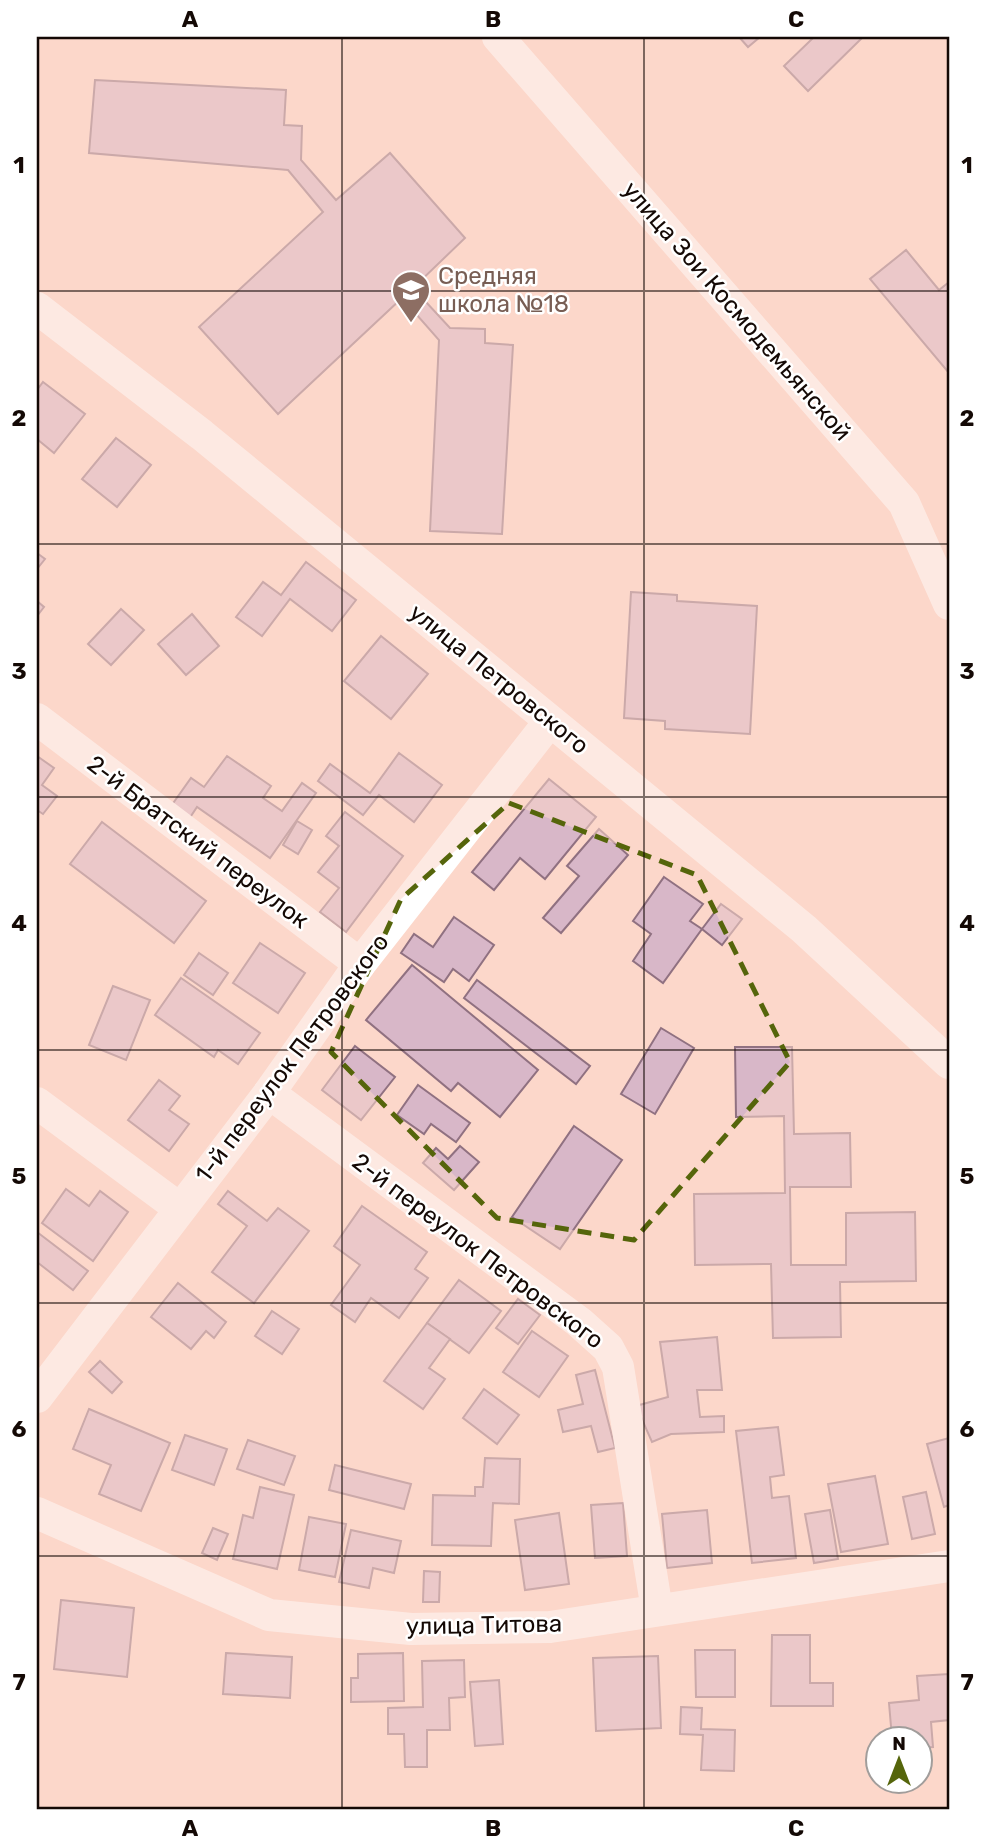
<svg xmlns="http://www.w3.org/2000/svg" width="986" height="1847" font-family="Rubik,sans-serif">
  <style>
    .building { fill: #d8b7c8; stroke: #907181; stroke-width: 2 }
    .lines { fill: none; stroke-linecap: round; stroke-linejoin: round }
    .minor { stroke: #fff; stroke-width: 32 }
    .marked { fill: none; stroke: #55650b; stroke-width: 5; stroke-dasharray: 14 9; stroke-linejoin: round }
    .grid { fill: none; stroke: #140905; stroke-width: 2; stroke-opacity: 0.55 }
    .labels { text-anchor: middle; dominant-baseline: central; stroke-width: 5; stroke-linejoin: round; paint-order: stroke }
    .education-label { font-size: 24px; fill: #785e54; stroke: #fff; text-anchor: start }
    .street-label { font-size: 24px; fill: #140905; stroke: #fff }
    .neatline { fill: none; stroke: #140905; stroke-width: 2.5 }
    .grid-label { font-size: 23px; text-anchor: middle; font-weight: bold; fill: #140905 }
  </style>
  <rect width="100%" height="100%" fill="#fcd7ca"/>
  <g class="building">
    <path d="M739,37H760L748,47Z"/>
    <path d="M814,37H863L808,91L784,66Z"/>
    <path d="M95,80L286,90L284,125L302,126L301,160L336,200L390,153L465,238L413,288L450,328L485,329V343L513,345L502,534L430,531L439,340L402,298L278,414L199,327L323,212L288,170L89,153Z"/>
    <path d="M906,250L939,290L949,282V373L870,279Z"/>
    <path d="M43,382L85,414L54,453L37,439V390Z"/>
    <path d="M116,438L151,465L117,507L82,479Z"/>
    <path d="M37,553L45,559L37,569Z"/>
    <path d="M306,562L356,600L332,631L290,599L262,636L236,617L263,582L281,595Z"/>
    <path d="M631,592L677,595V601L757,606L750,734L665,729V721L624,718Z"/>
    <path d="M37,601L44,607L37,616Z"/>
    <path d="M121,609L144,630L111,665L88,644Z"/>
    <path d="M192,614L219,646L186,675L158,644Z"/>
    <path d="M381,636L428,674L391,719L344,681Z"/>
    <path d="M399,753L442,785L414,822L379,795L363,815L318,781L330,764L370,793Z"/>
    <path d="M37,756L54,768L42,785L57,796L43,814L37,810Z"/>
    <path d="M227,756L271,786L263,798L282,811L302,783L316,793L270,858L197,807L187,822L169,809L191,778L204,787Z"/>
    <path d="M549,779L596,817L545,879L520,858L494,890L472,872Z"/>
    <path d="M345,812L403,856L346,932L320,912L339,888L318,872L339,846L326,836Z"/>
    <path d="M297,821L312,830L298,854L283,845Z"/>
    <path d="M102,822L206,901L174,943L70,864Z"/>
    <path d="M599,829L628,855L561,933L543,918L579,876L567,866Z"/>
    <path d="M664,877L703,904L690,921L702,929L663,983L633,961L651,934L633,921Z"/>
    <path d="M721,904L742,919L722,945L702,929Z"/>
    <path d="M454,917L494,945L469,981L453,969L444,982L401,953L414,934L433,947Z"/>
    <path d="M260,943L305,973L278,1013L233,983Z"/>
    <path d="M199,953L228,973L213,995L184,975Z"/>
    <path d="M412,965L538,1070L500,1117L458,1083L451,1091L366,1020Z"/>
    <path d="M181,978L260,1033L238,1064L218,1050L214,1057L155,1015Z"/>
    <path d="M477,980L590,1066L576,1084L464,998Z"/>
    <path d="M113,986L150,1000L126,1060L89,1045Z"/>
    <path d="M661,1028L694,1048L655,1114L621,1094Z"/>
    <path d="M355,1046L395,1077L361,1120L322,1090Z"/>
    <path d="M735,1047H792L794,1134L850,1133L851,1187H790L791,1265H846V1213L915,1212L916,1281L840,1282L841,1337L773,1338L771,1264L695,1265L694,1194L785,1193L784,1116L736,1117Z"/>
    <path d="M159,1080L180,1096L169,1110L189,1124L169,1151L128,1120Z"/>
    <path d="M418,1085L470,1123L456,1142L431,1124L424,1134L397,1115Z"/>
    <path d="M574,1126L622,1160L560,1249L512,1217Z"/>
    <path d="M460,1146L479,1162L454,1190L423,1163L436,1148L448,1159Z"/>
    <path d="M66,1189L89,1206L100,1191L128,1212L93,1261L42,1223Z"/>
    <path d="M228,1191L267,1221L278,1208L309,1231L254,1303L212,1272L247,1226L218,1204Z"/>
    <path d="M362,1206L427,1252L415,1269L428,1278L399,1318L371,1298L355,1322L331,1305L360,1265L334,1246Z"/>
    <path d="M37,1232L88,1271L73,1290L37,1262Z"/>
    <path d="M459,1280L501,1311L469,1353L427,1323Z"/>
    <path d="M178,1283L226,1322L214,1338L206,1331L191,1349L151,1317Z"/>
    <path d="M518,1299L540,1315L518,1344L496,1328Z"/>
    <path d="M272,1311L299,1329L282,1354L255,1336Z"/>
    <path d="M427,1323L450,1339L429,1368L445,1379L423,1409L384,1381Z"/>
    <path d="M532,1331L568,1356L539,1397L503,1372Z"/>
    <path d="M717,1337L722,1390H697L700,1417L724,1416V1432L671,1434L652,1442L636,1406L668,1397L660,1342Z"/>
    <path d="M100,1361L122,1382L112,1393L89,1372Z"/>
    <path d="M595,1370L615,1448L598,1452L591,1426L563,1432L558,1410L583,1404L576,1375Z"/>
    <path d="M484,1389L519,1415L497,1444L463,1418Z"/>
    <path d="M89,1409L170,1443L141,1511L99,1494L111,1465L73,1449Z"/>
    <path d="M778,1427L784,1475L770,1477L772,1498L789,1496L796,1558L752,1563L736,1431Z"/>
    <path d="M185,1435L227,1449L214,1485L172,1470Z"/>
    <path d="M949,1438V1505L944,1507L927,1444Z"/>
    <path d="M248,1440L295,1456L284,1485L237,1469Z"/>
    <path d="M485,1458L520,1459L519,1504L493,1503L491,1546L432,1545L433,1495L475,1496V1487H483Z"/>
    <path d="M335,1465L411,1484L404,1509L329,1490Z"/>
    <path d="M875,1476L888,1544L841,1552L828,1484Z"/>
    <path d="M260,1487L294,1495L277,1569L233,1559L243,1515L253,1518Z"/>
    <path d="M926,1492L935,1534L912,1539L903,1497Z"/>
    <path d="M623,1503L627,1556L595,1558L591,1505Z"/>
    <path d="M707,1510L712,1563L667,1568L662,1514Z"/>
    <path d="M830,1510L838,1559L814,1563L805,1514Z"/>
    <path d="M559,1513L569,1584L525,1590L515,1520Z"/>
    <path d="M309,1517L346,1524L335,1577L299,1570Z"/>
    <path d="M213,1528L228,1534L217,1560L202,1553Z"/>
    <path d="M351,1530L401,1541L394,1573L373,1568L369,1588L339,1582Z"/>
    <path d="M424,1571L440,1572L439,1602H423Z"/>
    <path d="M61,1600L134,1608L127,1677L54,1669Z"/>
    <path d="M772,1635H810V1683H833V1706H771Z"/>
    <path d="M695,1650H735V1697H696Z"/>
    <path d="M226,1653L292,1657L290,1698L223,1694Z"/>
    <path d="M403,1653L404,1701L351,1702V1678H358V1654Z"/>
    <path d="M658,1656L661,1728L596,1731L593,1658Z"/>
    <path d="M464,1660L465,1697L449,1698L450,1730H427V1767H405L404,1734H388V1708L423,1707L422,1661Z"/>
    <path d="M949,1674V1720L931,1722L933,1747L920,1748V1738H892L889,1703L919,1700L917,1676Z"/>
    <path d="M499,1680L503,1744L475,1746L470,1682Z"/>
    <path d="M681,1707L702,1708L701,1729L735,1730L734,1771L701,1770L703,1735L680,1734Z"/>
  </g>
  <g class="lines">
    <g class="minor">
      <path d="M498,37L904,503L949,604"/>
      <path d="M37,308L202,435L804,929L949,1063"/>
      <path d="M37,719L360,964"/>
      <path d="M269,1093L579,1322L608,1348L618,1367L657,1610"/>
      <path d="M37,1103L179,1208"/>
      <path d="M37,1397L269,1093L360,964L550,721"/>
      <path d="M37,1513L269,1615L411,1629L550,1627L949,1566"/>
    </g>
  </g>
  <path d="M0 0H986V1847H0ZM509,803L697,875L790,1062L634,1240L497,1218L331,1052L401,899Z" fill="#fcd7ca" fill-opacity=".55" fill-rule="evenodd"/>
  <path class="marked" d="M509,803L697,875L790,1062L634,1240L497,1218L331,1052L401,899Z"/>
  <path class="grid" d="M342,37V1810M644,37V1810M37,291H949M37,544H949M37,797H949M37,1050H949M37,1303H949M37,1556H949"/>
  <defs>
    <symbol id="school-pin" viewBox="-11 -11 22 30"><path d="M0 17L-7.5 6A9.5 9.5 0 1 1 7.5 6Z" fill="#8d6e63" stroke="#fff"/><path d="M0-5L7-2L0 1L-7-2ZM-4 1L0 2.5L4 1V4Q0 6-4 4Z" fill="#fff"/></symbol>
  </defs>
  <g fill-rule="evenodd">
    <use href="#school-pin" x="389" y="268" width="44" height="60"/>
  </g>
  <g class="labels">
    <g class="education-label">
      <text x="438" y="276">Средняя<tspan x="438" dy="28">школа №18</tspan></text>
    </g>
    <g class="street-label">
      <text transform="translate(737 311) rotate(49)">улица Зои Космодемьянской</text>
      <text transform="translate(499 679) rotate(39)">улица Петровского</text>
      <text transform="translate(198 842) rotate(37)">2-й Братский переулок</text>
      <text transform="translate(292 1058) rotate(-53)">1-й переулок Петровского</text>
      <text transform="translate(478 1251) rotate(37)">2-й переулок Петровского</text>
      <text transform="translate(484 1625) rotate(-1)">улица Титова</text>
    </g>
  </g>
  <rect width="986" height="1847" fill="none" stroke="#ffffff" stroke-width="77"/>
  <g transform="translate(899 1760)"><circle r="33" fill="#ffffff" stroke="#a19d9b" stroke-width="2"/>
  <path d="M0-5L12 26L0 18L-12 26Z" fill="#55650b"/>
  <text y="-10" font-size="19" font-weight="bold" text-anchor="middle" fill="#140905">N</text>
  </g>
  <rect x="38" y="38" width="910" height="1770" class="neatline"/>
  <g class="grid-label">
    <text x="190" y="27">A</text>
    <text x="493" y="27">B</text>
    <text x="796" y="27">C</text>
    <text x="19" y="173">1</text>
    <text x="967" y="173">1</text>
    <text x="19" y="426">2</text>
    <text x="967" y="426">2</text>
    <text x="19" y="679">3</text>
    <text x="967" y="679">3</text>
    <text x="19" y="931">4</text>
    <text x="967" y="931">4</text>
    <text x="19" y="1184">5</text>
    <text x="967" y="1184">5</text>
    <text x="19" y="1437">6</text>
    <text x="967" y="1437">6</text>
    <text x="19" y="1690">7</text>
    <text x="967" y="1690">7</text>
    <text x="190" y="1836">A</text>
    <text x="493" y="1836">B</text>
    <text x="796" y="1836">C</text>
  </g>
</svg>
